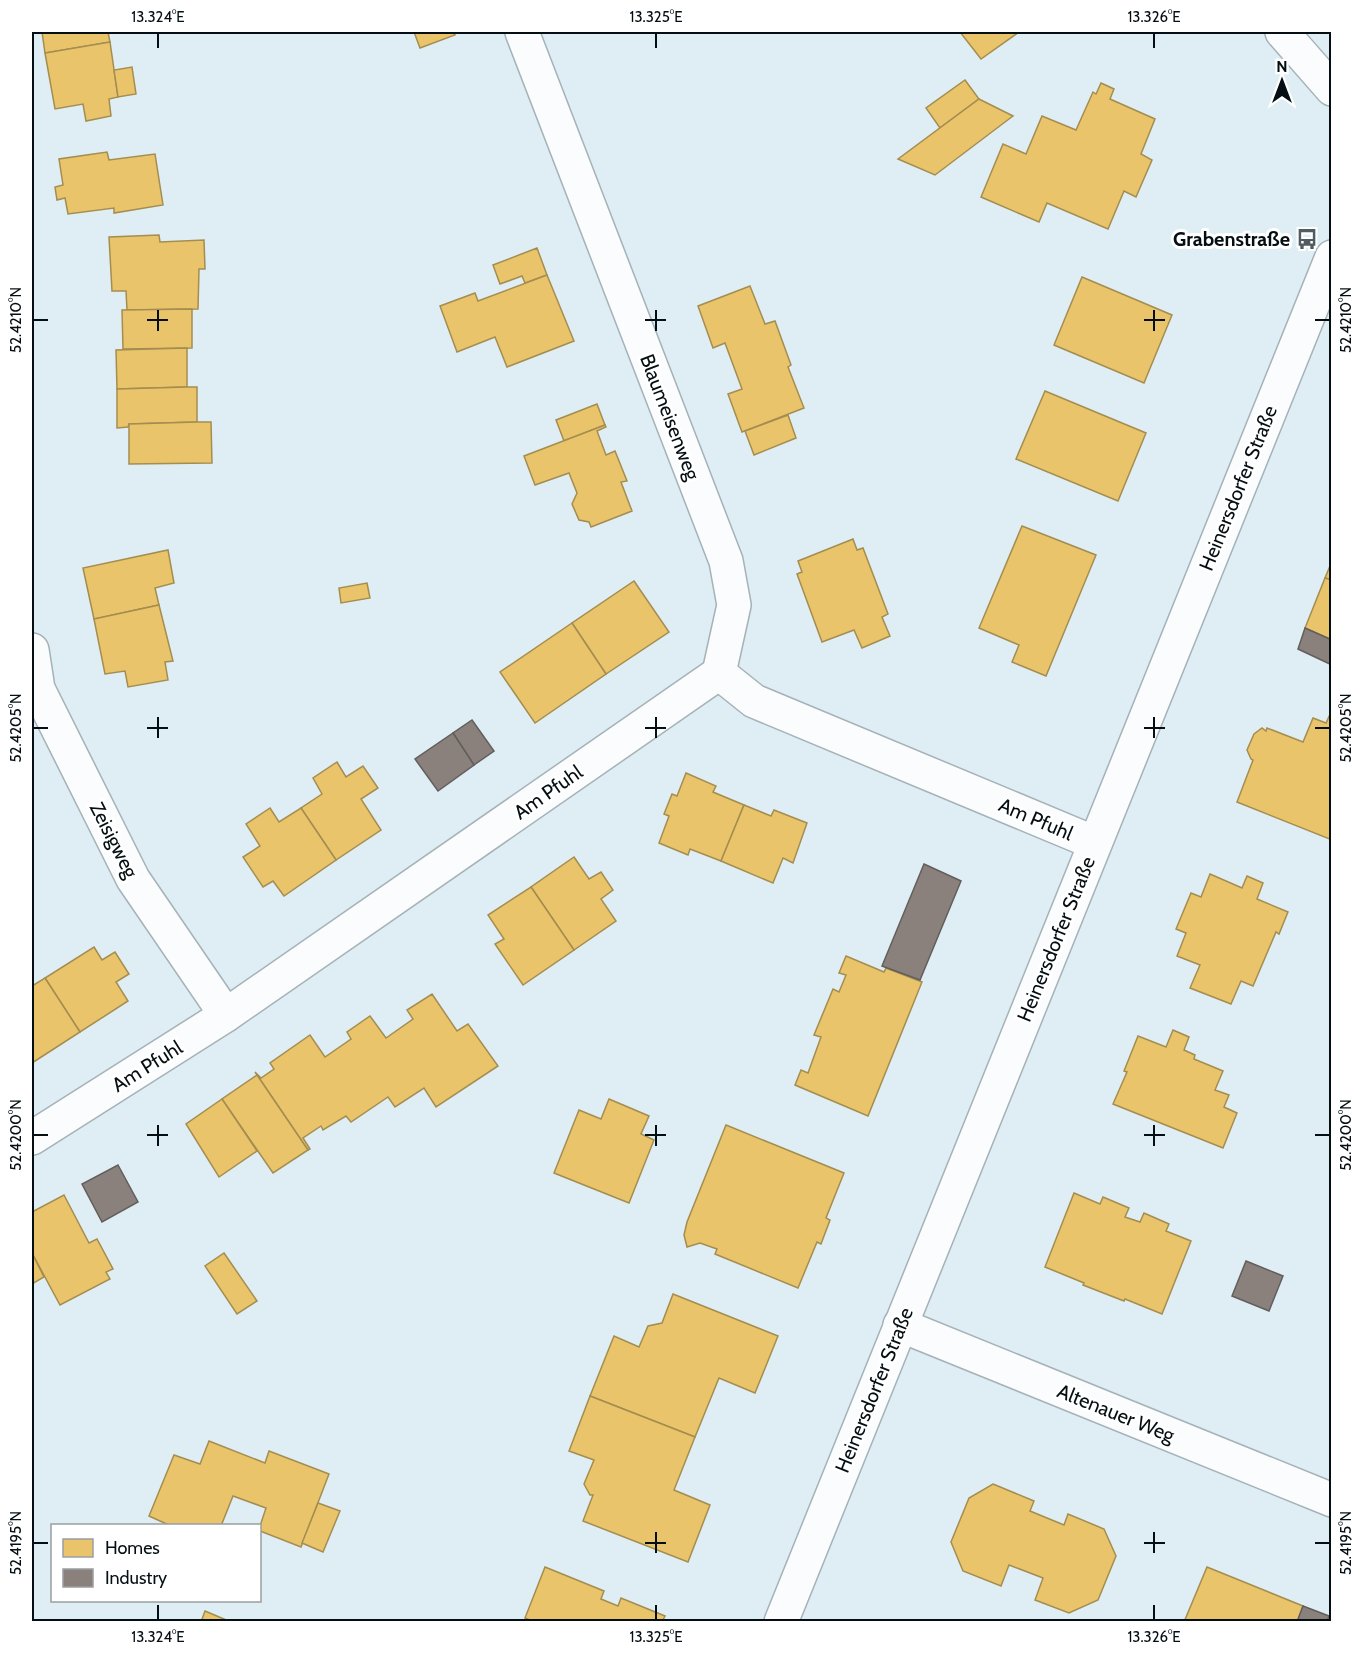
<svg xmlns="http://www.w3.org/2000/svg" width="1363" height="1653" font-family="Cabin,sans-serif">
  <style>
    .homes { fill: #e9c46a; stroke: #a48d50; stroke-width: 1.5 }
    .industry { fill: #8a817c; stroke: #625e5c; stroke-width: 1.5 }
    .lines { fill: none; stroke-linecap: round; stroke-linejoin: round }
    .minor-casing { stroke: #a5b2b7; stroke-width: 36 }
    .minor { stroke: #fafcfd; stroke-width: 33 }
    .ticks { fill: none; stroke: #040e13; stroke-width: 2 }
    .labels { text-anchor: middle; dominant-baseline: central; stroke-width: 6; stroke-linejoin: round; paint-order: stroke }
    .poi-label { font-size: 20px; font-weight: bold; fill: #040e13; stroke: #fff; text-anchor: end }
    .street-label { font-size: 20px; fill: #040e13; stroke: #fff }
    .neatline { fill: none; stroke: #040e13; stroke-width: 2 }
    .ticks-label { font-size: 15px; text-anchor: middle; fill: #040e13 }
  </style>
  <rect width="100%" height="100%" fill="#dfeef4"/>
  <g class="homes">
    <path d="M42,32H108L110,42L45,53Z"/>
    <path d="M414,32H453L455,35L420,48Z"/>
    <path d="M960,32H1019L981,59Z"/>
    <path d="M110,42L118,97L109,99L111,116L86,121L83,104L55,109L45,53Z"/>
    <path d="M132,67L136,94L118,97L114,70Z"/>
    <path d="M965,80L979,99L940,128L926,108Z"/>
    <path d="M1101,83L1114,89L1110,99L1155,119L1141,154L1152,160L1136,197L1124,191L1108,229L1047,203L1039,222L981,197L1003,144L1026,154L1042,116L1076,130L1093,92L1096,94Z"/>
    <path d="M979,99L1013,116L935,175L898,159Z"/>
    <path d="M107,152L109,160L155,154L163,205L114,213V208L68,214L65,198L57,200L55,187L63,185L59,159Z"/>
    <path d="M159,235L160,242L204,240L205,269H199L198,309L127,310L126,291H112L109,237Z"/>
    <path d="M537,248L547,275L525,283L522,276L500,284L493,265Z"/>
    <path d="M547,275L574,341L507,367L495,337L457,352L440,306L475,293L478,301Z"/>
    <path d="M1082,277L1172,315L1144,383L1054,345Z"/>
    <path d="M750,286L765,324L775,321L791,365L788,367L804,408L742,432L728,394L742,389L725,343L713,348L698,306Z"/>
    <path d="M192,309V348L123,349L122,310Z"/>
    <path d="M187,348V387L117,389L116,350Z"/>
    <path d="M187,387H197V422L129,424L128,427L117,428V389Z"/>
    <path d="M1045,391L1146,433L1118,501L1016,459Z"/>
    <path d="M597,404L605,425L564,441L556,420Z"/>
    <path d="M788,415L796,438L754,455L745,431Z"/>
    <path d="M197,422H211L212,463L129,464V424Z"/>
    <path d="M605,425L606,427L597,431L606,455L615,451L627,481L621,482L632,511L591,527L589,522L579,520L572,504L577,493L569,473L535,485L524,456Z"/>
    <path d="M1022,526L1096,555L1046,676L1012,662L1019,645L979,628Z"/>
    <path d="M853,539L857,550L863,548L888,614L882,617L890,636L862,648L854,630L822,642L797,574L802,572L798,561Z"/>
    <path d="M168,550L174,583L155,588L159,605L94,619L83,568Z"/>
    <path d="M1332,561V580L1325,578Z"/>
    <path d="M1325,578L1332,580V640L1305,628Z"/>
    <path d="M634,581L669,632L606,674L572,623Z"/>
    <path d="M367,583L370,598L341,603L339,588Z"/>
    <path d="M159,605L173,661L165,662L168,680L128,687L125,671L105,674L94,619Z"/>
    <path d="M572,623L606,674L535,723L500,672Z"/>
    <path d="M1332,710V840L1237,802L1253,760L1251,759L1247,750L1254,734L1262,728L1266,731L1267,728L1303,742L1313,718L1326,723Z"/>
    <path d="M337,762L346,777L363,766L378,788L361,799L381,830L336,860L301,808L322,794L313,778Z"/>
    <path d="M686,773L716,786L713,792L744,805L721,861L690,849L688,855L659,843L669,816L664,814L672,794L677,796Z"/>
    <path d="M744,805L771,816L774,810L807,823L793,863L783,858L773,883L721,861Z"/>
    <path d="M270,808L279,822L301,808L336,860L284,896L273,881L263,887L243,857L260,846L246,824Z"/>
    <path d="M574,857L589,879L601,872L613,890L601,899L616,921L574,950L531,887Z"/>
    <path d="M1210,874L1242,888L1247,876L1263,883L1257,899L1288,912L1279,934L1276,932L1253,986L1241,981L1231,1004L1190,988L1200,965L1177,956L1186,933L1176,929L1191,893L1201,897Z"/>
    <path d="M531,887L574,950L523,985L495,944L504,939L488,915Z"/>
    <path d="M94,947L102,960L115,952L129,974L116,982L128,1001L80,1032L45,978Z"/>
    <path d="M846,956L884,972L886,968L922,982L868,1116L795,1085L801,1070L808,1073L821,1037L814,1035L833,989L839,992L846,975L839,973Z"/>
    <path d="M45,978L80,1032L32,1063V986Z"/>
    <path d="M432,994L457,1031L468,1024L498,1066L436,1107L424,1088L395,1107L388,1097L351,1122L346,1116L323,1130L321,1126L303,1138L310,1149L308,1150L255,1072L261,1078L274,1069L270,1063L310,1035L325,1057L351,1039L347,1032L370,1016L386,1038L413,1019L407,1010Z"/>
    <path d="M1173,1030L1189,1037L1184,1050L1195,1055L1194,1059L1223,1071L1215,1090L1229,1095L1224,1107L1237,1113L1223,1148L1113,1104L1127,1072L1124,1071L1138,1036L1166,1047Z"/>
    <path d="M257,1075L308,1150L273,1173L222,1099Z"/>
    <path d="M222,1099L257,1151L219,1177L186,1124Z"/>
    <path d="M609,1099L649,1116L641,1134L654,1140L629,1203L554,1173L579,1110L601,1119Z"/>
    <path d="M726,1125L844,1173L826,1218L830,1220L821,1244L817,1242L798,1288L715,1254L717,1249L700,1243L687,1247L684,1235L687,1222Z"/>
    <path d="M1074,1193L1100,1204L1103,1197L1129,1208L1125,1217L1140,1222L1144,1213L1169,1224L1166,1231L1191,1241L1162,1314L1125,1299L1124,1301L1083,1285L1084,1283L1045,1267Z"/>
    <path d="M64,1195L89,1243L97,1239L113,1269L106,1272L110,1279L60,1305L32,1253V1212Z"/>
    <path d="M32,1253L44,1277L32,1284Z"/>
    <path d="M224,1253L257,1301L237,1314L205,1266Z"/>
    <path d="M673,1294L778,1336L755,1393L719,1378L695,1437L590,1396L614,1336L639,1347L648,1326L662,1323Z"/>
    <path d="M590,1396L695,1437L674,1490L710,1505L688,1562L583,1521L593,1495H590L584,1484L594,1460L569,1451Z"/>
    <path d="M209,1441L265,1463L269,1451L329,1474L301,1547L260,1531V1526L266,1508L233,1496L221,1526H171L149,1516L174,1455L200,1464Z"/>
    <path d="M993,1484L1034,1501L1030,1511L1064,1525L1068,1514L1104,1529L1116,1556L1098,1600L1069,1613L1035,1600L1043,1578L1009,1565L1001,1586L963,1571L951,1542L969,1498Z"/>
    <path d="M318,1503L340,1511L323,1552L302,1543Z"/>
    <path d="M545,1567L604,1591L601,1599L618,1606L621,1598L665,1616L662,1622H535L525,1618Z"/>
    <path d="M1207,1567L1303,1606L1297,1622H1184Z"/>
    <path d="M205,1611L231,1622H201Z"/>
  </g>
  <g class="industry">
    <path d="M1305,628L1332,640V665L1298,649Z"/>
    <path d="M472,720L494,751L474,765L453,733Z"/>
    <path d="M453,733L474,765L438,791L415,759Z"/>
    <path d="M924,864L961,881L920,980L882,966Z"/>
    <path d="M118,1165L138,1202L102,1222L82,1184Z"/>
    <path d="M1246,1261L1283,1276L1269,1311L1232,1296Z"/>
    <path d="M1303,1606L1329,1616L1327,1622H1297Z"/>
  </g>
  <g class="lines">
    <defs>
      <g id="minor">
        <path d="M522,32L726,561L734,605L719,673"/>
        <path d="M1282,32L1332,89"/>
        <path d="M32,650L38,689L133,879L226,1015"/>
        <path d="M719,673L754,701L1095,843"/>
        <path d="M32,1138L226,1015L719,673"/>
        <path d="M900,1325L1332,1500"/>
        <path d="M781,1622L1332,257"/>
      </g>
    </defs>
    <use href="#minor" class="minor-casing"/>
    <use href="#minor" class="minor"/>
  </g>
  <path class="ticks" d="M158,33V48M656,33V48M1154,33V48M158,310V331M656,310V331M1154,310V331M33,320H48M147,320H168M645,320H666M1144,320H1165M1315,320H1330M158,717V738M656,717V738M1154,717V738M33,728H48M147,728H168M645,728H666M1144,728H1165M1315,728H1330M158,1125V1146M656,1125V1146M1154,1125V1146M33,1135H48M147,1135H168M645,1135H666M1144,1135H1165M1315,1135H1330M656,1532V1553M1154,1532V1553M33,1543H48M645,1543H666M1144,1543H1165M1315,1543H1330M158,1605V1620M656,1605V1620M1154,1605V1620"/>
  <defs>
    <symbol id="bus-bare" viewBox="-9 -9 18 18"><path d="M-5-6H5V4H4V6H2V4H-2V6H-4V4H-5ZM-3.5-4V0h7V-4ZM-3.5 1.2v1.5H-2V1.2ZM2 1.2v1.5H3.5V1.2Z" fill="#515c62" stroke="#fff" stroke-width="2.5" paint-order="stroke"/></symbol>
  </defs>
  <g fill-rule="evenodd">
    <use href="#bus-bare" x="1292" y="224" width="30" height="30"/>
  </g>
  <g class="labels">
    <g class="poi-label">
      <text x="1290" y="239">Grabenstraße</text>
    </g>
    <g class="street-label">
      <text transform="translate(670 417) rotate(69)">Blaumeisenweg</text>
      <text transform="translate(1238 488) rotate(-68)">Heinersdorfer Straße</text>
      <text transform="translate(548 792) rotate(-35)">Am Pfuhl</text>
      <text transform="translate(1036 819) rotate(23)">Am Pfuhl</text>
      <text transform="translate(114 840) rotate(63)">Zeisigweg</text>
      <text transform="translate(1056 939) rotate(-68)">Heinersdorfer Straße</text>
      <text transform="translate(147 1066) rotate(-32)">Am Pfuhl</text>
      <text transform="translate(874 1390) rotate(-68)">Heinersdorfer Straße</text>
      <text transform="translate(1116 1413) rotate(22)">Altenauer Weg</text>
    </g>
  </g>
  <rect width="1363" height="1653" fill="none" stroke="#ffffff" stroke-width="66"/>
  <rect x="51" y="1524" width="210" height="78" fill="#ffffff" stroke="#9b9fa1" stroke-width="1.5"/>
  <rect x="63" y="1539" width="30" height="18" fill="#e9c46a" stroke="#9b9fa1" stroke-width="1.5"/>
  <text x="105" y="1554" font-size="18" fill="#040e13">Homes</text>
  <rect x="63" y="1569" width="30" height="18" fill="#8a817c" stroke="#9b9fa1" stroke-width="1.5"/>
  <text x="105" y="1584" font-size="18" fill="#040e13">Industry</text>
  <g transform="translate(1282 81)" stroke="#ffffff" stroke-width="4.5" paint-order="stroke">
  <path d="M0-4.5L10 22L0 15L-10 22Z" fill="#040e13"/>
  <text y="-9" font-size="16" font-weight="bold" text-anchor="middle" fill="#040e13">N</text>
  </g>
  <rect x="33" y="33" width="1297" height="1587" class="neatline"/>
  <g class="ticks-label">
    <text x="158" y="22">13.324°E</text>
    <text x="656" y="22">13.325°E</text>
    <text x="1154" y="22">13.326°E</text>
    <text transform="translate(16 320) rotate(-90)" y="5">52.4210°N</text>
    <text transform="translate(1346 320) rotate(-90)" y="5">52.4210°N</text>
    <text transform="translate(16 728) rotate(-90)" y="5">52.4205°N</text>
    <text transform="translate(1346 728) rotate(-90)" y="5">52.4205°N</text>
    <text transform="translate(16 1135) rotate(-90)" y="5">52.4200°N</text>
    <text transform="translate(1346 1135) rotate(-90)" y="5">52.4200°N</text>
    <text transform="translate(16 1543) rotate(-90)" y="5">52.4195°N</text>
    <text transform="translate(1346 1543) rotate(-90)" y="5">52.4195°N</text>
    <text x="158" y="1642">13.324°E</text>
    <text x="656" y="1642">13.325°E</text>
    <text x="1154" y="1642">13.326°E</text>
  </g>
</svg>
